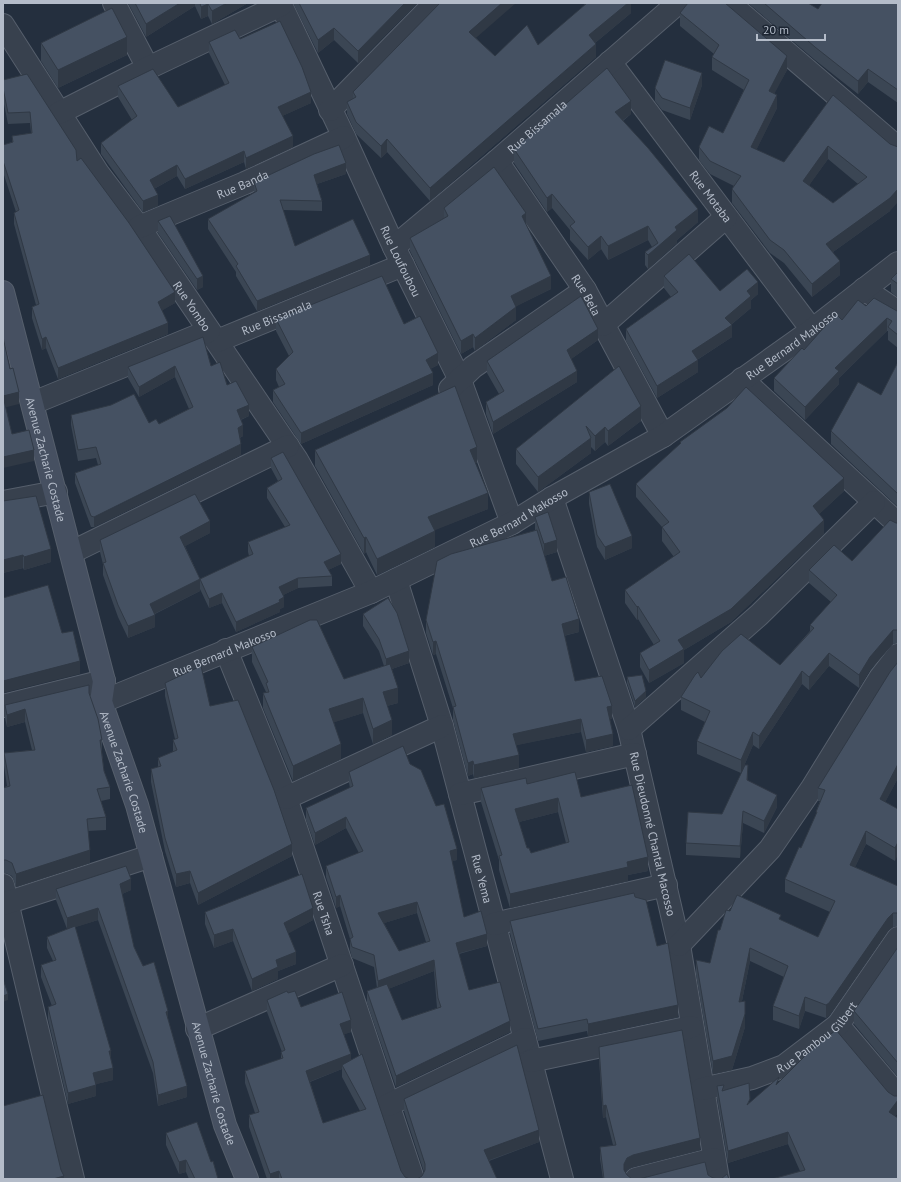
<svg xmlns="http://www.w3.org/2000/svg" width="901" height="1182" font-family="'PT Sans',sans-serif">
  <style>
    .lines { fill: none; stroke-linecap: round; stroke-linejoin: round }
    .street-casing { stroke: #565f6c; stroke-width: 24 }
    .secondary-casing { stroke: #565f6c; stroke-width: 24 }
    .street { stroke: #38414e; stroke-width: 22 }
    .secondary { stroke: #465061; stroke-width: 22 }
    .wall { fill: #3b4654; fill-rule: evenodd }
    .shaded-wall { fill: #303945 }
    .building { fill: #455162; stroke: #303945; fill-rule: evenodd }
    .labels { text-anchor: middle; dominant-baseline: central; stroke-width: 3; stroke-linejoin: round; paint-order: stroke }
    .street-label { font-size: 12px; fill: #b4bcc9; stroke: #1d2633 }
  </style>
  <rect width="100%" height="100%" fill="#242f3e"/>
  <g class="lines">
    <defs>
      <g id="street">
        <path d="M114,3L148,68"/>
        <path id="s1" d="M280,3L344,137L394,247L460,380L512,523"/>
        <path d="M729,3L898,148"/>
        <path id="s2" d="M3,25L98,173L139,227L297,460L371,592"/>
        <path id="s3" d="M610,62L812,330"/>
        <path d="M330,110L435,3"/>
        <path d="M59,113L148,68L281,5"/>
        <path id="s4" d="M497,161L585,290L663,436"/>
        <path id="s5" d="M139,227L245,183L344,137"/>
        <path id="s6" d="M394,247L497,161L678,3"/>
        <path d="M864,289L898,312"/>
        <path d="M603,325L726,217"/>
        <path id="s7" d="M217,341L403,265"/>
        <path d="M742,379L898,524"/>
        <path d="M450,389L473,367L585,290"/>
        <path d="M33,403L209,331"/>
        <path id="s8" d="M552,498L629,729L679,945L718,1179"/>
        <path d="M3,502L56,492"/>
        <path d="M72,552L288,446"/>
        <path id="s9" d="M396,580L442,726L562,1179"/>
        <path id="s10" d="M226,650L286,798L413,1179"/>
        <path id="s11" d="M101,702L371,592L512,523L552,498L663,436L812,330L898,263"/>
        <path d="M3,706L104,681"/>
        <path d="M629,729L759,615L874,502"/>
        <path d="M460,794L635,754"/>
        <path d="M286,798L442,726"/>
        <path d="M3,885L73,1179"/>
        <path d="M3,904L151,856"/>
        <path d="M494,924L666,885"/>
        <path d="M679,945L770,849L812,788L880,678L898,655"/>
        <path d="M838,1025L898,1096"/>
        <path d="M197,1029L342,965"/>
        <path d="M531,1061L691,1027"/>
        <path id="s12" d="M702,1089L752,1078L784,1066L838,1025L898,938"/>
        <path d="M388,1105L525,1039"/>
        <path d="M636,1179L714,1159"/>
      </g>
      <g id="secondary">
        <path id="s13" d="M3,292L104,681L101,702L137,805L225,1125L247,1179"/>
      </g>
    </defs>
    <use href="#street" class="street-casing"/>
    <use href="#secondary" class="secondary-casing"/>
    <use href="#street" class="street"/>
    <use href="#secondary" class="secondary"/>
  </g>
  <g class="wall">
    <path d="M128,3H248L212,24L208,16L201,19L195,6L146,37Z"/>
    <path d="M293,3H417L358,63L334,40L318,53Z"/>
    <path d="M583,3H631V13L595,43L596,57L430,201L387,152L381,158L356,134L347,114V102L353,99V92L476,38L495,56L538,45L585,5Z"/>
    <path d="M748,3H808L818,9L898,3V103L868,82L858,94L815,60Z"/>
    <path d="M680,13L787,70L774,93L777,108L756,150L784,162L833,95L890,211L833,252L840,275L812,297L784,263L770,253L732,203V189L734,186L710,174L699,160V147L723,133L744,90L712,70V57L714,54L680,26ZM828,159L858,184L833,203L809,185Z"/>
    <path d="M240,39L311,103L282,116L293,147L246,169L244,162L185,189L177,176L154,189L158,206L143,212L101,154V143L132,120L118,97V86L178,107L225,85L209,53V42Z"/>
    <path d="M41,43L127,55L58,88L41,61Z"/>
    <path d="M3,80L77,161L175,303L162,310L168,334L58,379L46,348L42,350L32,318V307L36,305L14,224V213L16,212L3,172V145L12,142V136L31,133L30,123L8,124L3,99Z"/>
    <path d="M702,85L690,120L662,110L655,101V88Z"/>
    <path d="M631,114L623,121L698,222L677,240V243L648,269L645,265V252L652,247L648,240L608,260L601,249L588,260L570,240V230L552,208L547,212L514,163V149Z"/>
    <path d="M346,174L317,184L322,201V211L283,210L295,246L370,265L257,311L236,276V272L208,229V219L254,193V182Z"/>
    <path d="M444,208L526,225L551,289L516,306V320L475,351L473,347L461,354L410,251V238L444,218Z"/>
    <path d="M158,221L203,287L197,290L158,233Z"/>
    <path d="M898,272V298L891,292V279Z"/>
    <path d="M664,276L720,291L758,294L751,300V308L732,324V337L697,360L698,372L657,398L626,341V329L671,297L664,288Z"/>
    <path d="M866,306L898,311V348L888,340V331H887L839,378V384L805,420L774,391V378L804,350L842,320Z"/>
    <path d="M276,319L404,324L438,365L430,369L433,385L301,444L273,402V390L279,387L276,380V369L289,356L276,331Z"/>
    <path d="M598,340L571,359L577,382L493,434L486,414V402L499,394L487,373V361Z"/>
    <path d="M898,362V507L831,444V431L881,395Z"/>
    <path d="M211,366L227,385L249,416L241,420L243,436L240,438L241,455L94,527H91L75,483V473L98,465L96,458L78,461L71,425V415L159,424L189,409L175,377L139,397L128,378V367Z"/>
    <path d="M619,366L641,421L608,446L605,442L595,451L591,447V453L538,492L516,464V449Z"/>
    <path d="M680,442L844,491L819,514L824,534L731,622L684,650V663L649,683L640,667V653L654,645L638,619L637,620L625,603V590L674,557L662,541V527L636,497V484L680,444Z"/>
    <path d="M315,450L477,463H475L488,509L434,530L435,547L377,575L366,552L364,554L315,466Z"/>
    <path d="M271,458L341,564L328,570L332,576V586L298,588L283,595L284,607L280,609V612L236,632L222,603L209,608L200,589V591L155,614V627L128,638L118,617L103,575V564L100,552V540L210,533L185,546L200,579L249,556L248,552V542L285,527L267,498V488L278,481L271,468Z"/>
    <path d="M589,492L632,548L605,560L597,547L589,504Z"/>
    <path d="M3,501L51,562L24,570L23,568L3,573Z"/>
    <path d="M535,517L557,552L544,556L552,581L579,632L564,636L575,681L612,719H610L613,746L586,752L581,732L516,745L519,768L474,778L473,774L468,776L453,720V708L436,654L433,655L426,633V620L535,530Z"/>
    <path d="M896,523H898V643L893,644L870,670L859,688L829,666L809,690L802,684L759,749L753,745L741,773L697,754V741L705,722L681,710V697L701,678L780,665L810,631V625L831,602L809,583V570L852,561Z"/>
    <path d="M363,614L409,663L392,669L398,703L387,706L392,735L373,744L363,713L334,722L341,759L293,781L263,708V693H266V692L252,662V647L344,679L384,666L379,651L363,626Z"/>
    <path d="M898,662V778L885,802L898,809L895,861L866,844L855,867L898,886V926L893,927L888,931L829,1016L826,1018L805,1011L799,1029L773,1020V1006L784,977L750,961L742,1001L745,1027L732,1070L713,1074L696,974V960L710,963L720,930L730,911L781,920L818,937L830,912L785,892V879L801,848L816,816V812L820,801H818V788Z"/>
    <path d="M627,677L646,697L635,707L627,683Z"/>
    <path d="M165,683L210,706L292,856L198,905L190,883L176,887L165,851L151,782V769L158,767V758L173,752V740L175,739L165,696Z"/>
    <path d="M89,693L102,740V752L104,771L110,787V799L101,801L106,817V830L88,831L90,863L16,887L12,876L6,873H3V788L7,786L4,766V753L32,750L25,722L7,727L5,718V705Z"/>
    <path d="M410,764L457,860L452,861L464,917L487,946L459,954L469,990L510,1032L396,1087L367,1003V991L377,988L374,967L352,958L350,950V939L340,906L336,908L326,877V866L359,853L346,828L315,845L306,820V808L350,788L349,783V772ZM417,913L426,942L399,951L384,923ZM434,971L437,1008L402,1020L388,989Z"/>
    <path d="M748,778V781L777,807L764,833L743,823L740,858L686,855V843L722,814Z"/>
    <path d="M527,784L581,797L648,871L628,875V881L510,908L499,870V860L481,802V788ZM558,812L566,843L531,853L527,848L519,822Z"/>
    <path d="M56,889L131,890L122,894L134,947L168,1019L187,1097L158,1106L153,1073L98,920L75,927L111,1060L113,1080L96,1084V1096L68,1104L48,1019V1007L52,1006L41,977V965L53,961L47,948V937L67,929L56,900Z"/>
    <path d="M635,897L657,946L678,1017L588,1036L587,1031L538,1041L510,933V921Z"/>
    <path d="M205,912L313,920L288,933L296,964L278,971V979L252,991L233,941L214,948L205,924Z"/>
    <path d="M898,947V1077L854,1024V1011Z"/>
    <path d="M288,993L301,1007L351,1032L344,1034L351,1060L401,1171L405,1177L410,1179H267L249,1127V1115L255,1113L245,1083V1071L281,1059V1052H282L267,1012V1000ZM342,1069V1077L360,1111L323,1123L310,1082Z"/>
    <path d="M599,1047L700,1150L633,1167L627,1170L626,1173L627,1175L632,1179H638H603L600,1159V1147L613,1145L606,1117L603,1118L599,1059Z"/>
    <path d="M779,1082L888,1092L894,1096H898V1113L895,1116L898,1179L800,1171L788,1144L728,1163L717,1098V1086L750,1103Z"/>
    <path d="M404,1099L539,1142L489,1161L417,1179L422,1176L424,1172L404,1111Z"/>
    <path d="M166,1133L211,1162L218,1179H189L186,1172L179,1174L166,1145Z"/>
  </g>
  <g class="shaded-wall">
    <path d="M180,3H195V6L146,37V24Z"/>
    <path d="M227,3H248L212,24V11Z"/>
    <path d="M405,3H417L358,63V51Z"/>
    <path d="M502,3H516L469,44V32Z"/>
    <path d="M628,3H631V13L589,48V35Z"/>
    <path d="M208,4V16L201,19V7Z"/>
    <path d="M334,28V40L318,53V40Z"/>
    <path d="M127,37V55L58,88V70Z"/>
    <path d="M596,44V57L430,201V188Z"/>
    <path d="M787,56V70L769,104V91Z"/>
    <path d="M868,69V82L858,94V81Z"/>
    <path d="M702,73V85L690,120V108Z"/>
    <path d="M311,92V103L278,118V107Z"/>
    <path d="M777,95V108L751,161V147Z"/>
    <path d="M631,101V114L615,126V112Z"/>
    <path d="M293,136V147L246,169V158Z"/>
    <path d="M387,139V152L381,158V146Z"/>
    <path d="M828,146V159L803,194V181Z"/>
    <path d="M244,151V162L185,189V179Z"/>
    <path d="M346,163V174L314,185V175Z"/>
    <path d="M177,165V176L150,191V180Z"/>
    <path d="M898,189V202L890,211L826,257V244Z"/>
    <path d="M552,194V208L547,212V198Z"/>
    <path d="M158,195V206L143,212V201Z"/>
    <path d="M698,209V222L677,240V243L648,269V255L675,227Z"/>
    <path d="M526,213V226L522,216Z"/>
    <path d="M648,226V240L608,260V246Z"/>
    <path d="M601,236V249L588,260V247Z"/>
    <path d="M370,255V265L257,311V301Z"/>
    <path d="M840,261V275L812,297V284Z"/>
    <path d="M203,276V287L197,290V279Z"/>
    <path d="M551,276V289L511,309V296Z"/>
    <path d="M758,282V294L751,300V308L727,328L732,325V337L692,363V351L725,318L747,291Z"/>
    <path d="M175,292V303L158,313V302Z"/>
    <path d="M516,307V320L475,351V338Z"/>
    <path d="M887,318V331L839,378V384L805,420V407L835,368Z"/>
    <path d="M168,323V334L58,379V368Z"/>
    <path d="M598,329V340L567,362V350Z"/>
    <path d="M473,334V347L461,354V341Z"/>
    <path d="M46,337V348L42,350V339Z"/>
    <path d="M438,353V365L426,371V360Z"/>
    <path d="M698,360V372L657,398V386Z"/>
    <path d="M175,366V377L139,397V387Z"/>
    <path d="M577,371V382L493,434V422Z"/>
    <path d="M433,373V385L301,444V433Z"/>
    <path d="M19,392V404L3,408V396Z"/>
    <path d="M249,405V416L237,421V410Z"/>
    <path d="M641,406V421L608,446V431Z"/>
    <path d="M243,425V436L238,439V428Z"/>
    <path d="M605,427V442L595,451V436Z"/>
    <path d="M591,438V453L538,492V477Z"/>
    <path d="M241,444V455L94,527V517Z"/>
    <path d="M477,447V463L470,465V450Z"/>
    <path d="M34,450V461L3,468V457Z"/>
    <path d="M844,478V491L813,520V506Z"/>
    <path d="M488,493V509L428,533V517Z"/>
    <path d="M824,520V534L731,622L684,650V663L649,683V670L678,640Z"/>
    <path d="M210,521V533L180,549V537Z"/>
    <path d="M435,531V547L377,575V559Z"/>
    <path d="M632,536V548L605,560V547Z"/>
    <path d="M366,537V552L364,554V538Z"/>
    <path d="M557,540V552L544,556V544Z"/>
    <path d="M51,549V562L24,570V557Z"/>
    <path d="M341,554V564L324,572V562Z"/>
    <path d="M23,555V568L3,573V560Z"/>
    <path d="M298,578V588L279,597V587Z"/>
    <path d="M200,579V591L150,616V604Z"/>
    <path d="M222,593V603L209,608V599Z"/>
    <path d="M284,597V607L280,609V612L236,632V622Z"/>
    <path d="M638,606V619L637,620V607Z"/>
    <path d="M155,615V627L128,638V626Z"/>
    <path d="M579,619V632L562,636V624Z"/>
    <path d="M893,630V644L870,670L859,688V675L870,657Z"/>
    <path d="M436,641V654L433,655V642Z"/>
    <path d="M409,651V663L386,671V659Z"/>
    <path d="M829,653V666L809,690V677Z"/>
    <path d="M80,661V674L3,693V681Z"/>
    <path d="M802,671V684L759,749V736Z"/>
    <path d="M398,688V703L383,707V692Z"/>
    <path d="M646,691V697L635,707V701Z"/>
    <path d="M363,698V713L329,724V709Z"/>
    <path d="M612,706V719L607,720V707Z"/>
    <path d="M25,709V722L7,727V715Z"/>
    <path d="M581,719V732L513,746V734Z"/>
    <path d="M392,720V735L373,744V729Z"/>
    <path d="M753,732V745L741,773V760Z"/>
    <path d="M613,734V746L586,752V740Z"/>
    <path d="M341,744V759L293,781V766Z"/>
    <path d="M519,755V768L474,778V765Z"/>
    <path d="M473,761V774L468,776V763Z"/>
    <path d="M898,764V778L880,812V799Z"/>
    <path d="M748,765V778L747,792V780Z"/>
    <path d="M777,795V807L764,833V821Z"/>
    <path d="M558,798V812L515,823V809Z"/>
    <path d="M743,811V823L740,858V846Z"/>
    <path d="M346,817V828L315,845V833Z"/>
    <path d="M866,831V844L850,878V865Z"/>
    <path d="M898,842V855L895,861V848Z"/>
    <path d="M292,844V856L198,905V893Z"/>
    <path d="M457,849V860L450,862V851Z"/>
    <path d="M90,850V863L16,887V874Z"/>
    <path d="M648,857V871L628,875V881L510,908V894L627,862Z"/>
    <path d="M190,871V883L176,887V874Z"/>
    <path d="M131,879V890L120,895V884Z"/>
    <path d="M340,895V906L336,908V897Z"/>
    <path d="M417,902V913L378,925V913Z"/>
    <path d="M98,908V920L67,930V918Z"/>
    <path d="M313,908V920L284,936V923Z"/>
    <path d="M893,913V927L888,931L829,1016L826,1018V1005L888,918Z"/>
    <path d="M233,929V941L214,948V935Z"/>
    <path d="M487,934V946L456,954V943Z"/>
    <path d="M750,948V961L739,1015V1002Z"/>
    <path d="M296,952V964L278,971V979L252,991V979L276,960Z"/>
    <path d="M434,960V971L378,993V981Z"/>
    <path d="M8,994V1000L3,1002V996Z"/>
    <path d="M805,997V1011L799,1029V1016Z"/>
    <path d="M678,1005V1017L588,1036V1024Z"/>
    <path d="M168,1011V1022L166,1012Z"/>
    <path d="M745,1014V1027L732,1070L713,1074V1061Z"/>
    <path d="M351,1020V1032L340,1036V1024Z"/>
    <path d="M510,1021V1032L396,1087V1076Z"/>
    <path d="M109,1051H111V1062Z"/>
    <path d="M351,1054V1066L342,1065V1069L306,1083V1071Z"/>
    <path d="M113,1068V1080L93,1085V1073Z"/>
    <path d="M96,1085V1096L68,1104V1093Z"/>
    <path d="M187,1086V1097L158,1106V1095Z"/>
    <path d="M898,1100V1113L889,1124V1112Z"/>
    <path d="M606,1105V1117L603,1118V1106Z"/>
    <path d="M539,1130V1142L484,1162V1150Z"/>
    <path d="M788,1132V1144L728,1163V1151Z"/>
    <path d="M700,1138V1150L633,1167L627,1170L624,1176V1164L627,1158L633,1155Z"/>
    <path d="M186,1160V1172L179,1174V1162Z"/>
    <path d="M279,1171V1179H270V1174Z"/>
    <path d="M64,1176V1179H53Z"/>
  </g>
  <g class="building">
    <path d="M135,3H180L146,24Z"/>
    <path d="M200,3H227L212,11L208,4L201,7Z"/>
    <path d="M299,3H405L358,51L334,28L318,40Z"/>
    <path d="M440,3H502L469,32L495,56L527,25L538,45L587,3H628L589,35L596,44L430,188L387,139L381,146L356,122L347,102L356,97L353,92Z"/>
    <path d="M688,3H725L787,56L769,91L777,95L751,147L784,162L833,95L890,144L898,147V189L890,198L826,244L840,261L812,284L784,250L770,240L732,189L741,176L710,161L699,147L709,126L723,133L749,80L712,57L719,45L680,13ZM828,146L867,177L833,203L803,181Z"/>
    <path d="M764,3H808L818,9L822,3H898V90L868,69L858,81L815,47Z"/>
    <path d="M112,8L127,37L58,70L41,43Z"/>
    <path d="M280,21L302,67L311,92L278,107L293,136L246,158L244,151L185,179L177,165L150,180L158,195L143,201L101,143L137,116L118,86L153,69L178,107L229,83L209,42L235,30L240,39Z"/>
    <path d="M665,60L702,73L690,108L662,98L655,88Z"/>
    <path d="M607,68L631,101L615,112L648,148L698,209L675,227L677,230L648,255L645,252L658,243L648,226L608,246L601,236L588,247L570,226L575,222L552,194L547,198L514,149Z"/>
    <path d="M27,74L76,150L77,161L81,158L129,223L175,292L158,302L168,323L58,368L46,337L42,339L32,307L39,304L14,213L19,210L3,161V145L13,142L12,136L32,133L30,112L8,113L3,88V80Z"/>
    <path d="M339,145L346,163L314,175L322,201L280,200L295,246L353,219L370,255L257,301L236,266L238,264L208,219L257,191L254,182L314,154Z"/>
    <path d="M494,167L526,213L522,216L551,276L511,296L516,307L475,338L473,334L461,341L410,238L448,216L444,208Z"/>
    <path d="M170,216L203,276L197,279L158,221Z"/>
    <path d="M689,254L720,291L747,269L758,282L747,291L751,296L725,318L732,325L692,351L698,360L657,386L626,329L678,292L664,276Z"/>
    <path d="M898,272V284L891,279Z"/>
    <path d="M382,276L404,324L420,316L438,353L426,360L433,373L301,433L273,390L285,384L276,369L293,352L276,319Z"/>
    <path d="M581,296L598,329L567,350L577,371L493,422L486,402L504,391L487,361Z"/>
    <path d="M874,298L897,311H898V335L888,327L892,321L887,318L835,368L839,371L805,407L774,378L802,348L804,350L835,315L836,314L842,320L858,300L866,306Z"/>
    <path d="M3,337L10,369L13,368L19,392L3,396L12,434L29,430L34,450L3,457Z"/>
    <path d="M203,337L211,366L220,362L227,385L236,381L249,405L237,410L243,425L238,428L241,444L94,517L91,516L75,473L101,464L96,447L78,450L71,415L111,405L134,394L149,423L156,419L159,424L193,407L175,366L139,387L128,367Z"/>
    <path d="M898,362V494L831,431L858,382L881,395Z"/>
    <path d="M619,366L641,406L608,431L605,427L595,436L586,426L591,438L538,477L516,449Z"/>
    <path d="M455,386L477,447L470,450L488,493L428,517L435,531L377,559L366,537L364,538L315,450Z"/>
    <path d="M746,387L844,478L813,506L824,520L731,609L678,640L684,649L649,670L640,653L660,641L638,606L637,607L625,590L680,552L662,527L669,522L636,484L681,443L680,442L727,408Z"/>
    <path d="M283,452L341,554L324,562L332,576L298,578L279,587L284,597L279,600L280,602L236,622L222,593L209,599L200,579L253,554L248,542L290,525L267,488L282,479L271,458Z"/>
    <path d="M610,484L632,536L605,547L597,535L589,492Z"/>
    <path d="M195,494L210,521L180,537L200,579L150,604L155,615L128,626L118,605L103,563L106,562L100,540Z"/>
    <path d="M36,496L51,549L24,557L23,555L3,560V501Z"/>
    <path d="M548,512L557,540L544,544L535,517Z"/>
    <path d="M890,520L896,523H898V630H893L870,657L859,675L829,653L809,677L802,671L759,736L753,732L741,760L697,741L710,711L681,697L695,675L698,672L701,678L722,651L741,634L780,665L814,628L810,625L837,595L809,570L834,545L852,561Z"/>
    <path d="M537,530L552,581L566,577L579,619L562,624L575,681L602,676L612,706L607,707L613,734L586,740L581,719L513,734L519,755L474,765L473,761L468,763L453,707L456,706L436,641L433,642L426,620L437,561L451,554Z"/>
    <path d="M48,585L62,633L73,631L80,661L3,681V598Z"/>
    <path d="M388,598L397,613L409,651L386,659L379,639L363,614Z"/>
    <path d="M310,620H317L344,679L390,664L398,688L383,692L392,720L373,729L363,698L329,709L341,744L293,766L263,693L269,692L266,683L268,682L252,647Z"/>
    <path d="M898,662V764L880,799L898,809V842L895,848L866,831L850,865L898,886V913H893L888,918L829,1003L826,1005L805,997L799,1016L773,1006L788,966L750,948L739,1002L745,1001V1014L732,1056L713,1061L696,960L710,963L718,930H720L726,910L730,911L737,895L781,915L779,919L818,937L835,901L785,879L799,847L801,848L817,812H816L825,790L818,788L890,672Z"/>
    <path d="M201,666L210,706L238,700L274,790L292,844L198,893L190,871L176,874L165,838L151,769L161,766L158,758L177,750L173,740L178,738L165,683Z"/>
    <path d="M642,675L646,691L635,701L627,677Z"/>
    <path d="M89,685V693L98,719L102,740H100L104,771L110,787L97,789L106,817L87,819L90,850L16,874L12,863L6,860H3V788L10,786L4,753L35,750L25,709L7,715L5,705Z"/>
    <path d="M403,746L410,764L421,770L436,806L444,804L457,849L450,851L464,917L481,911L487,934L456,943L469,990L500,982L510,1021L396,1076L367,991L387,984L402,1020L441,1007L438,998L434,960L378,981L374,955L352,947L350,939L353,937L340,895L336,897L326,866L363,851L346,817L315,833L306,808L353,786L349,772ZM417,902L430,941L399,951L378,913Z"/>
    <path d="M745,765H748L747,780L777,795L764,821L743,811L740,846L686,843L688,812L722,814Z"/>
    <path d="M575,772L581,797L632,785L648,857L627,862L628,867L510,894L499,856L502,855L481,788L526,778L527,784ZM558,798L569,842L531,853L529,848H527L515,809Z"/>
    <path d="M126,866L131,879L120,884L134,947L143,966L154,962L168,1011L166,1012L187,1086L158,1095L153,1062L98,908L67,918L56,889Z"/>
    <path d="M302,874L313,908L284,923L296,952L276,960L278,967L252,979L233,929L214,935L205,912Z"/>
    <path d="M634,893L635,897L646,900L657,946L668,943L678,1005L588,1024L587,1019L538,1029L510,921Z"/>
    <path d="M75,926L111,1051H109L113,1068L93,1073L96,1085L68,1093L48,1007L56,1004L41,965L56,960L47,937Z"/>
    <path d="M898,947V1063L854,1011Z"/>
    <path d="M3,979L8,994L3,996Z"/>
    <path d="M287,991L288,993L295,991L301,1007L342,992L351,1020L340,1024L351,1054L306,1071L323,1123L366,1109L342,1065L362,1054L401,1171L405,1177L410,1179H282L279,1171L270,1174L249,1115L259,1112L245,1071L283,1058L281,1052L285,1050L267,1000Z"/>
    <path d="M682,1030L700,1138L633,1155L627,1158L624,1164V1170L627,1175L632,1179H638H604L600,1147L616,1145L606,1105L603,1106L599,1047Z"/>
    <path d="M836,1030L888,1092L894,1096H898V1100L889,1112L898,1118V1179H772L805,1170L788,1132L728,1151L717,1086L724,1085L722,1091L749,1083L750,1099L747,1105L779,1077L776,1085L814,1047Z"/>
    <path d="M517,1045L539,1130L484,1150L497,1179H415H417L422,1176L425,1170V1164L404,1099Z"/>
    <path d="M43,1095L61,1170L64,1176L53,1179H3V1106Z"/>
    <path d="M197,1122L211,1162L213,1161L218,1179H195L186,1160L179,1162L166,1133Z"/>
    <path d="M705,1162L708,1175L713,1178L719,1179H639Z"/>
    <path d="M727,1174L729,1179H721Z"/>
  </g>
  <g class="labels">
    <g class="street-label">
      <text stroke="none"><textPath href="#s6" startOffset="187">Rue Bissamala</textPath></text>
      <text stroke="none"><textPath href="#s5" startOffset="112">Rue Banda</textPath></text>
      <text stroke="none"><textPath href="#s3" startOffset="168">Rue Motaba</textPath></text>
      <text stroke="none"><textPath href="#s1" startOffset="285">Rue Loufoubou</textPath></text>
      <text stroke="none"><textPath href="#s4" startOffset="161">Rue Bela</textPath></text>
      <text stroke="none"><textPath href="#s2" startOffset="339">Rue Yombo</textPath></text>
      <text stroke="none"><textPath href="#s7" startOffset="64">Rue Bissamala</textPath></text>
      <text stroke="none"><textPath href="#s11" startOffset="781">Rue Bernard Makosso</textPath></text>
      <text stroke="none"><textPath href="#s13" startOffset="173">Avenue Zacharie Costade</textPath></text>
      <text stroke="none"><textPath href="#s11" startOffset="457">Rue Bernard Makosso</textPath></text>
      <text stroke="none"><textPath href="#s11" startOffset="133">Rue Bernard Makosso</textPath></text>
      <text stroke="none"><textPath href="#s13" startOffset="497">Avenue Zacharie Costade</textPath></text>
      <text stroke="none"><textPath href="#s8" startOffset="351">Rue Dieudonné Chantal Macosso</textPath></text>
      <text stroke="none"><textPath href="#s9" startOffset="311">Rue Yema</textPath></text>
      <text stroke="none"><textPath href="#s10" startOffset="281">Rue Tsha</textPath></text>
      <text stroke="none"><textPath href="#s12" startOffset="129">Rue Pambou Gilbert</textPath></text>
      <text stroke="none"><textPath href="#s13" startOffset="821">Avenue Zacharie Costade</textPath></text>
    </g>
  </g>
  <rect width="901" height="1182" fill="none" stroke="#b4bcc9" stroke-width="8"/>
  <path d="M757 34v6h68v-6" fill="none" stroke="#b4bcc9" stroke-width="2"/>
  <text x="763" y="34" font-size="12" fill="#b4bcc9" stroke="#1d2633" stroke-width="3" paint-order="stroke">20 m</text>
</svg>
